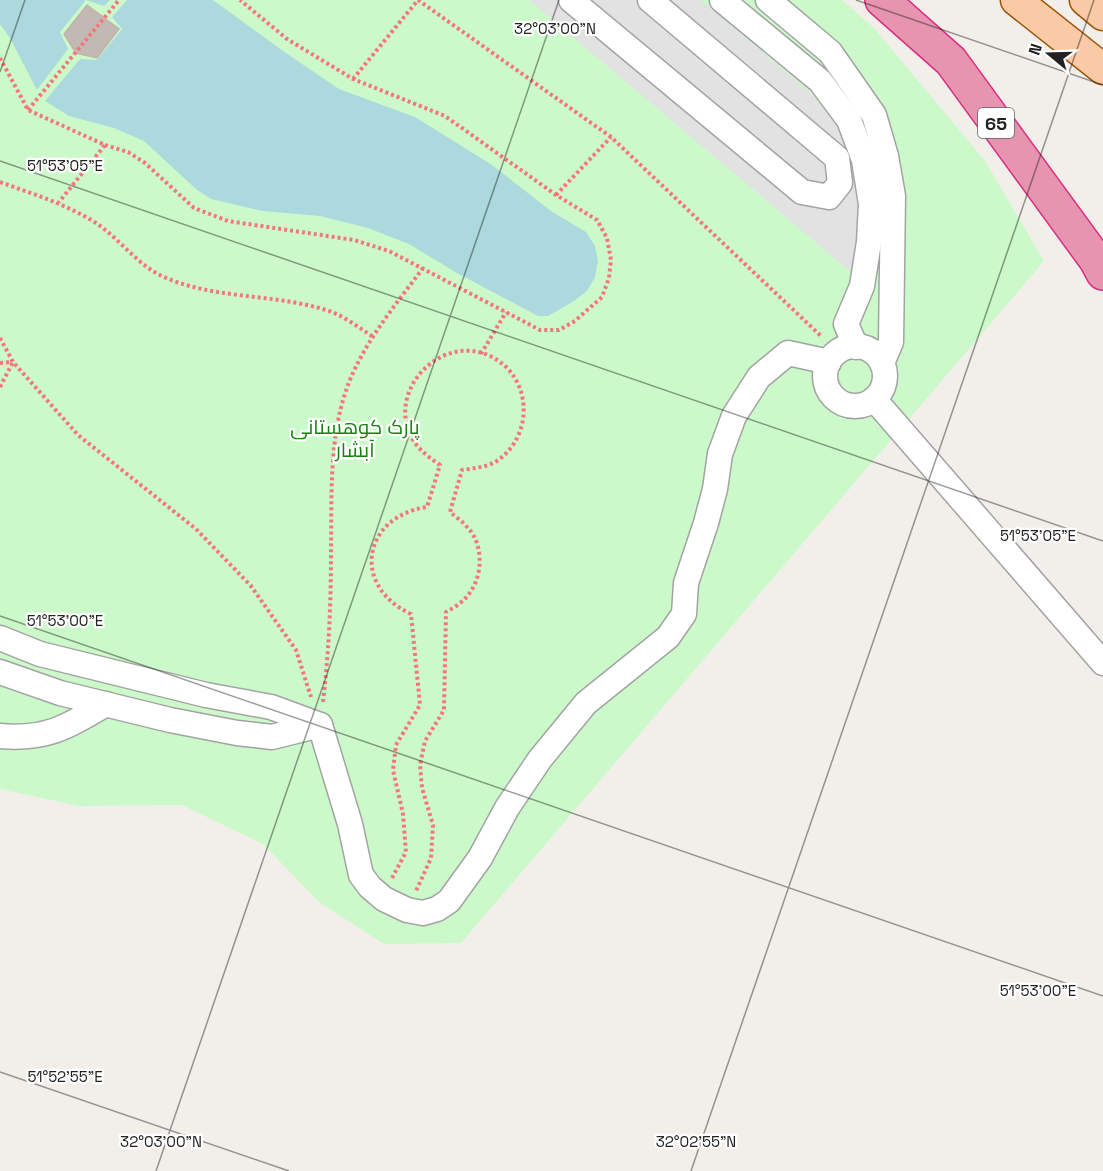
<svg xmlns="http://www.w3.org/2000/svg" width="1103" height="1171" font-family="'Space Grotesk',Cairo,sans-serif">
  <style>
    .park { fill: #ccf9c9 }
    .parking { fill: #e2e2e2 }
    .water { fill: #abd9de }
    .building { fill: #c2b9b5; stroke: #c3b2ab; stroke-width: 1.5 }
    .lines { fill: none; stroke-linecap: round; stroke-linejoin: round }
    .minor-casing { stroke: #a3a3a3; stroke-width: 27 }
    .major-casing { stroke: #9c5404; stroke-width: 33 }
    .highway-casing { stroke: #d82e81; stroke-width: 36 }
    .path { stroke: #f7757a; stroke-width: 4; stroke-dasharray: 3 3; stroke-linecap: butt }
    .minor { stroke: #fff; stroke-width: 24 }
    .major { stroke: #fac9a6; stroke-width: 30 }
    .highway { stroke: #e694af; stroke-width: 33 }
    .ticks { fill: none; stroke: #222; stroke-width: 1.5; stroke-opacity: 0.45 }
    .labels { text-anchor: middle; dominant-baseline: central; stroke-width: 4.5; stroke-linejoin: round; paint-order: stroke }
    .shield { fill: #fff; stroke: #646464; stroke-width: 1.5 }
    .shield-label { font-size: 18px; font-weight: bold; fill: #222 }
    .park-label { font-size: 20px; fill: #16810f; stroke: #fff }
    .ticks-label { font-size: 15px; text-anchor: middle; fill: #222; stroke: #fff; stroke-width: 4.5; stroke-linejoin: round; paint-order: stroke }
  </style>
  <rect width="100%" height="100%" fill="#f2eee9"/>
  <path class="park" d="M0,0H842L874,28L985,161L1044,261L461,943L384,944L319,902L263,844L182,805L79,806L0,789Z"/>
  <path class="parking" d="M529,0H701L810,92L839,127L852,166L858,206L857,241L852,273Z"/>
  <g class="water">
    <path d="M0,0H110L104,6L86,0L60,32L68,49L37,90L10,38L0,24Z"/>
    <path d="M127,0H213L283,51L339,89L415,117L492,165L551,211L586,232L595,246L598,261L595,277L587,291L574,301L548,316H538L457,273L409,244L368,228L320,216L263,211L211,199L196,189L144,141L114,128L69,116L45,101L80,59L97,60L122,29L112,17Z"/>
  </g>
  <path class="building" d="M87,5L119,29L97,58L76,53L64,34Z"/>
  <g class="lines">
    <defs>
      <g id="minor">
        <path d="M571,0L802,192L829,197L840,183L837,158L650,0"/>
        <path d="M722,0L820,81L849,120L864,160L871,204L869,242L862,286L846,324L856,347"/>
        <path d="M768,0L830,52L874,115L886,156L893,196L891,342L882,363"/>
        <circle cx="855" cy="376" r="30"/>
        <path d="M874,399L1103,663"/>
        <path d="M0,638L40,654L206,695L271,707L320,725"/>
        <path d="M0,672L60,693L170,720L237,733L272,737L320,725"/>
        <path d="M320,725L350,824L361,875L370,887L384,899L407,910L423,913L437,909L449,901L480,858L507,808L540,759L586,703L668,637L684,614L686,583L706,523L715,489L720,454L734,416L759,377L788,353L829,362"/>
        <path d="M0,736C47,740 67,727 106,704"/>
      </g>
      <g id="major">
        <path d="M1016,0L1103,69"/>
        <path d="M1085,0L1103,15"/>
      </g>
      <path id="highway" d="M882,0L951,61L1096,260L1103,273"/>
    </defs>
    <use href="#minor" class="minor-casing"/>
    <use href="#major" class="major-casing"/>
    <use href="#highway" class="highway-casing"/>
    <g class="path">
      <path d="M418,0L611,137L822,337"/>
      <path d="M0,58L28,110L105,145L59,202"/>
      <path d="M353,79L418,0"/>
      <path d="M28,110L119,0"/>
      <path d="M105,145L128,152L145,163L194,208L228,221L354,240L389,251L540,330H559L575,321L602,297L609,278L611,260L607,238L597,220L556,195L445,116L353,79L287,39L240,0"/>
      <path d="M0,182C33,194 66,204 96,223C120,239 137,265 164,277C216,300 275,293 329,311C344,316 358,327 372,336"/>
      <path d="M556,195L611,137"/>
      <path d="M0,338L13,362L78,435L196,529L251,586L296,650L311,697"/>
      <path d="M481,354L506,312"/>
      <path d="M0,363L12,362"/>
      <path d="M0,387L13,362"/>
      <path d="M323,702C329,652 331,602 331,551C332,493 328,430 352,375C370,335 397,303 423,268"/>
      <path d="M392,878L406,852L403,814L393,770L396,745L420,705L411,614C351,586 362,517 427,507L440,465C430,458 420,451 413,440C384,391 442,331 492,357C531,377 534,431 501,458C490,467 476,468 462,470L450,512C456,517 463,522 468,528C483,544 483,573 471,591C465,601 455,607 446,612L444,710L425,741L420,765L422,788L433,825L431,858L416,891"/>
    </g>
    <use href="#minor" class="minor"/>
    <use href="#major" class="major"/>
    <use href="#highway" class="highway"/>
  </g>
  <path class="ticks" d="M856,0L1103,85M0,72L25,0M0,161L1103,541M0,616L1103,996M0,1072L289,1171M156,1171L559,0M691,1171L1094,0"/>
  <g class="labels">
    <rect class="shield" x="978" y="108" width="36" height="30" rx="4.5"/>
    <g class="shield-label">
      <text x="996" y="123">65</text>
    </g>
    <g class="park-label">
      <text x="355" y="427">پارک کوهستانی<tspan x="355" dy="23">آبشار</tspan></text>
    </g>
  </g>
  <g class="ticks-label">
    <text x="555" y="34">32°03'00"N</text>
    <text x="65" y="171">51°53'05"E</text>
    <text x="1038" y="541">51°53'05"E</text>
    <text x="65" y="626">51°53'00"E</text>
    <text x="1038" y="996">51°53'00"E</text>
    <text x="65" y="1082">51°52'55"E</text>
    <text x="161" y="1147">32°03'00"N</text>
    <text x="696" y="1147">32°02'55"N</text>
  </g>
  <g transform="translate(1049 54) rotate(289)" stroke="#ffffff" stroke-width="4.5" paint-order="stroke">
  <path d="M0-4.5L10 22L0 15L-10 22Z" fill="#222222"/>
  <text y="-9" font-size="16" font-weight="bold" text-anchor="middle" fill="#222222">N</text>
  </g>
</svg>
